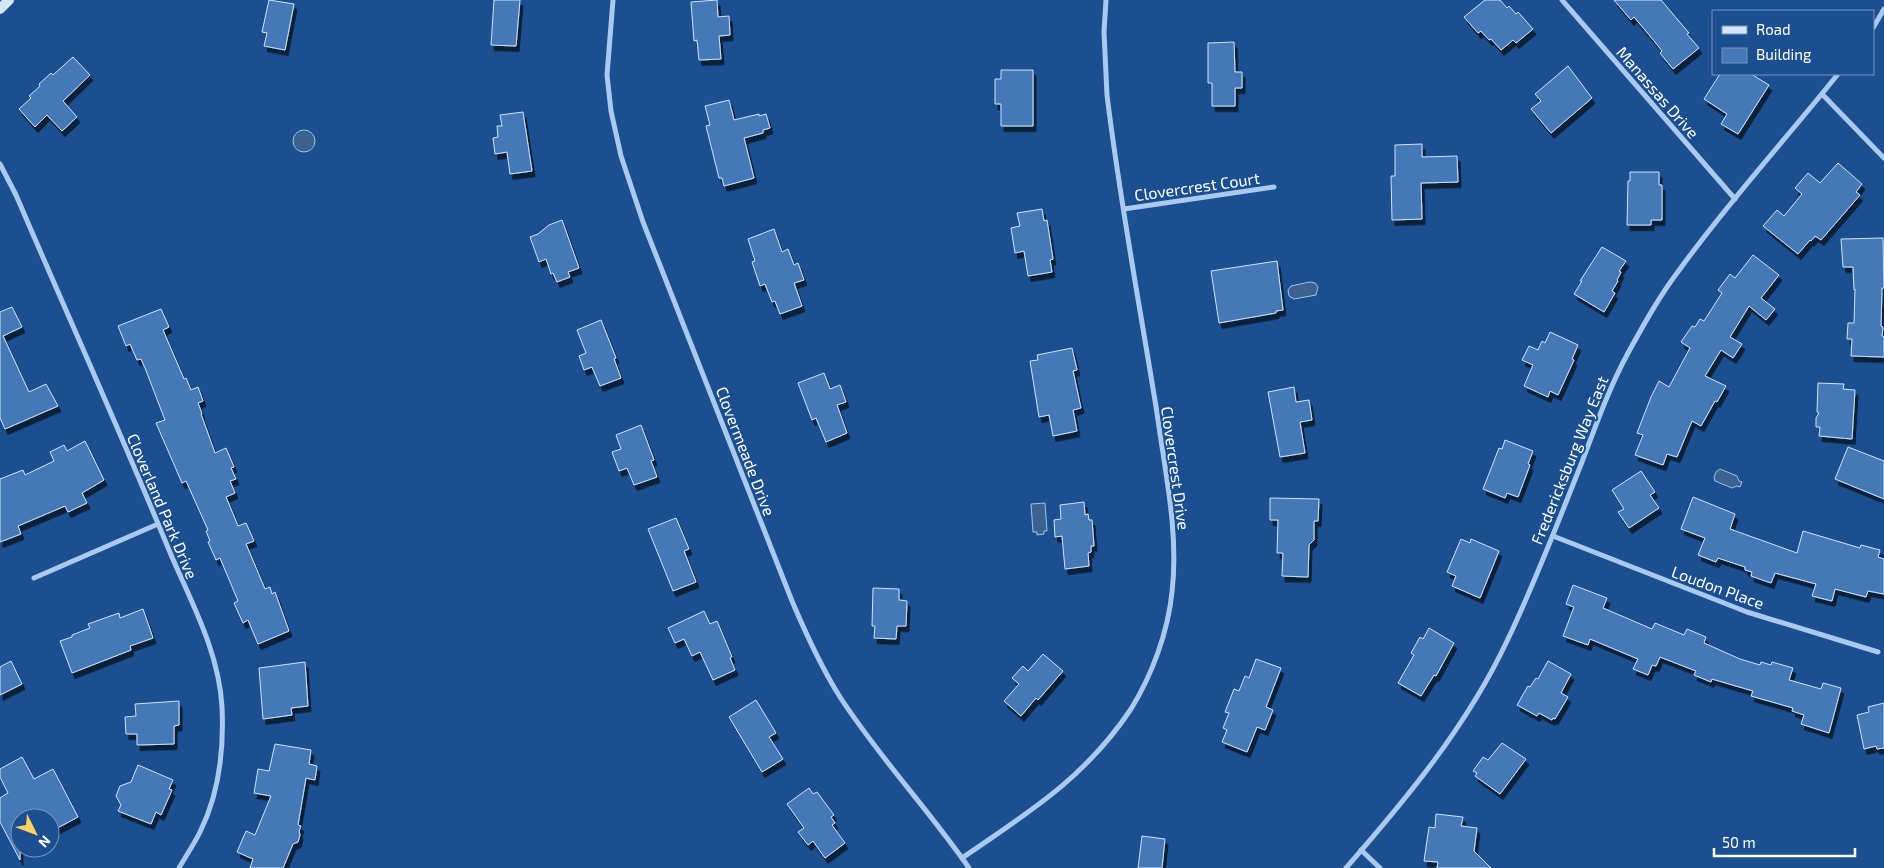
<svg xmlns="http://www.w3.org/2000/svg" width="1884" height="868" font-family="'Exo 2',sans-serif">
  <style>
    .water { fill: #3c6290; stroke: #9cc4f0 }
    .building { fill: #4478b7; stroke: #cfe3fa; filter: url(#shadow) }
    .lines { fill: none; stroke-linecap: round; stroke-linejoin: round }
    .street { stroke: #a9c9ee; stroke-width: 5 }
    .secondary { stroke: #d6e6fa; stroke-width: 10 }
    .labels { text-anchor: middle; dominant-baseline: central; stroke-width: 4; stroke-linejoin: round; paint-order: stroke }
    .street-label { font-size: 16px; fill: #fff; stroke: #1b4f8f }
  </style>
  <defs>
    <filter id="shadow"><feDropShadow dx="3" dy="5.5" stdDeviation="0" flood-color="#0009"/></filter>
  </defs>
  <rect width="100%" height="100%" fill="#1b4f8f"/>
  <g class="water">
    <circle cx="304" cy="141" r="11"/>
    <path d="M1310,282L1315,283L1318,287L1316,295L1294,299L1289,296L1288,290L1291,286Z"/>
    <path d="M1720,469L1737,476L1739,481L1742,482L1740,487L1737,486L1732,488L1715,481L1714,477L1716,472Z"/>
    <path d="M1045,503L1047,531H1044V534L1037,535V532H1033L1031,504Z"/>
  </g>
  <g class="building">
    <path d="M269,0L294,4L285,50L264,46L267,33L262,32Z"/>
    <path d="M494,0H520L516,46L491,45Z"/>
    <path d="M717,0L718,17L729,16L730,35L719,36L721,59L699,60L697,40L694,41L691,2Z"/>
    <path d="M1485,0H1500L1507,8L1509,6L1516,14L1518,12L1533,29L1516,43L1513,40L1501,50L1491,39L1489,40L1481,31L1478,33L1464,17Z"/>
    <path d="M1614,0H1661L1689,33L1687,34L1699,48L1673,69L1660,53L1662,51L1655,42L1634,17L1631,20Z"/>
    <path d="M1234,42L1235,72H1242V88H1235V106H1212V83H1208V43Z"/>
    <path d="M73,57L90,75L63,101L77,117L62,131L47,115L35,127L19,109L31,98L29,96L40,86L39,84L51,73L53,75Z"/>
    <path d="M1568,66L1592,98L1551,133L1531,109L1541,101L1535,94Z"/>
    <path d="M1001,70H1033V126H1001V104H995V79H1001Z"/>
    <path d="M1720,74H1751L1769,85L1738,134L1721,124L1727,114L1704,99Z"/>
    <path d="M729,100L734,120L759,114V116L766,114L770,128L763,130V133L744,138L754,178L724,186L722,178H719L706,126L710,125L705,106Z"/>
    <path d="M523,112L532,171L510,174L507,152L495,154L493,138L498,137L497,126H502L500,115Z"/>
    <path d="M1422,144V157L1457,156L1458,182L1421,183L1422,219L1392,220L1391,176H1395V145Z"/>
    <path d="M1838,163L1862,184L1856,192L1860,195L1821,240L1815,236L1811,241L1810,240L1798,254L1763,226L1777,210L1784,216L1802,194L1795,188L1808,173L1820,183Z"/>
    <path d="M1630,172H1659V185H1662V220H1651V225H1627L1628,181H1630Z"/>
    <path d="M1042,209L1044,221L1047,220L1053,259L1050,260L1052,272L1028,276L1024,251L1015,253L1011,228L1020,226L1017,213Z"/>
    <path d="M562,220L579,268L568,272L570,277L557,282L553,273L551,274L546,259L539,262L530,237L538,234L549,225Z"/>
    <path d="M774,229L782,252L788,249L794,265L798,263L804,280L794,283L802,306L780,314L775,301L772,302L765,284L760,286L752,262L755,261L748,239Z"/>
    <path d="M1883,238L1884,288H1882L1881,326L1883,327L1882,336L1884,337V357L1851,356L1852,339H1847L1848,323H1854L1855,289L1854,290L1853,267H1843L1841,239Z"/>
    <path d="M1602,247L1626,261L1619,271L1621,272L1617,280L1618,281L1612,291L1615,293L1604,312L1574,294L1582,281H1580Z"/>
    <path d="M1753,255L1779,275L1761,298L1775,309L1766,320L1749,306L1730,337L1742,344L1733,358L1721,350L1705,376L1726,386L1717,402L1715,401L1701,426L1692,421L1677,457L1667,454L1663,465L1635,455L1643,435L1637,433L1651,397L1659,381L1669,387L1690,348L1681,342L1692,326L1695,327L1700,319L1704,321L1722,293L1718,290L1730,274L1735,278Z"/>
    <path d="M1277,261L1283,310L1276,311V313L1219,323L1211,271Z"/>
    <path d="M12,307L22,327L3,336L29,392L46,384L58,406L5,429L0,418V312Z"/>
    <path d="M161,309L169,327L163,330L184,379L186,378L191,390L198,387L203,401L198,403L202,414H201L215,453L226,448L234,467L231,468L236,479L230,481L235,493L226,497L238,526L246,523L254,541L246,544L265,589L270,587L272,594L275,592L289,631L258,644L248,620L243,623L234,603L238,601L220,558L216,560L208,542L210,541L206,531L208,530L186,481L182,483L156,423L165,420L145,368L141,359L137,360L130,344L126,346L118,326Z"/>
    <path d="M601,320L616,358L614,359L621,378L600,386L592,367L584,370L579,356L586,353L577,330Z"/>
    <path d="M1550,332L1578,345L1572,359L1574,360L1558,395L1550,391L1548,397L1524,386L1533,365L1522,360L1529,346L1538,350L1542,341L1545,343Z"/>
    <path d="M1072,348L1077,370L1073,371L1081,408L1073,410L1077,431L1053,436L1049,415L1039,417L1030,361L1038,360L1037,355Z"/>
    <path d="M824,373L830,389L840,385L846,402L837,405L847,433L826,442L816,418L812,420L798,383Z"/>
    <path d="M1818,383L1844,384L1843,389L1855,390L1852,439L1819,436L1820,427H1816V418L1819,413L1817,412Z"/>
    <path d="M1294,387L1296,402L1309,400L1312,420L1300,422L1305,453L1280,457L1268,392Z"/>
    <path d="M641,425L654,460L651,461L657,477L634,485L627,468L619,471L612,452L621,449L616,435Z"/>
    <path d="M1505,440L1533,451L1528,464L1530,465L1518,497L1507,493L1505,498L1483,489L1499,448L1502,449Z"/>
    <path d="M85,441L104,480L82,493L87,503L68,512L65,506L18,526L21,534L0,542V479L23,470L25,475L54,461L50,452L64,445L67,451Z"/>
    <path d="M1848,447L1884,461V499L1835,479Z"/>
    <path d="M1641,471L1655,492L1650,495L1659,508L1629,528L1618,512L1624,509L1612,490Z"/>
    <path d="M1693,497L1735,514L1730,529L1797,553L1803,531L1860,548L1861,545L1880,550L1878,557L1884,559V594L1868,591L1866,597L1835,589L1832,601L1812,596L1816,584L1775,573L1771,583L1751,576L1752,572L1745,570V567L1718,558L1716,562L1698,555L1705,538L1681,529Z"/>
    <path d="M1270,498L1319,499L1318,521H1314V540L1309,545L1308,577L1282,576L1283,553H1277L1278,520H1270Z"/>
    <path d="M1084,502L1085,515L1088,514L1089,520H1092L1094,546H1091V552L1088,553L1089,566L1065,569L1062,536L1055,537L1054,520L1061,519L1060,505Z"/>
    <path d="M676,518L689,549L684,551L696,582L673,591L648,529Z"/>
    <path d="M1461,539L1470,543L1471,539L1499,551L1480,598L1452,586L1456,576L1447,572Z"/>
    <path d="M1573,585L1607,598L1603,608L1652,629L1655,623L1684,635L1687,629L1706,637L1704,643L1740,659L1760,665L1761,662L1771,665L1772,662L1793,668L1789,680L1821,689L1823,683L1841,688L1829,733L1801,724L1804,715L1792,711L1793,708L1751,696L1753,691L1712,679L1711,682L1694,675L1696,671L1660,657L1656,666L1652,665L1648,675L1633,669L1638,659L1590,639L1588,645L1563,636L1574,607L1566,604Z"/>
    <path d="M873,588L899,589V600L907,601L906,626H897L896,639L874,638L875,626H872Z"/>
    <path d="M143,609L153,638L130,646L131,650L72,673L60,641L72,637V635L90,628L88,624L119,613L120,618Z"/>
    <path d="M704,611L710,624L717,621L732,657L730,658L735,670L713,680L700,652L692,656L684,639L675,643L668,628Z"/>
    <path d="M1429,628L1454,643L1436,676L1434,675L1421,696L1398,683L1414,655L1411,653L1420,637L1423,639Z"/>
    <path d="M1043,654L1063,671L1038,700L1036,698L1021,716L1004,701L1019,684L1012,678L1023,666L1028,671Z"/>
    <path d="M1256,659L1281,668L1266,707L1273,710L1265,730L1257,727L1247,752L1222,742L1227,730L1223,728L1229,713L1225,712L1234,689L1239,691L1245,676L1249,678Z"/>
    <path d="M11,661L22,684L0,695V667Z"/>
    <path d="M1548,661L1571,674L1561,693L1568,697L1555,719L1553,718L1552,720L1539,713L1537,716L1517,705L1528,686L1530,687L1536,678L1538,679Z"/>
    <path d="M305,662L308,706L291,708L292,715L263,719L259,668Z"/>
    <path d="M756,700L776,733L769,737L783,759L762,772L729,717Z"/>
    <path d="M179,701V725L174,726V744L137,745V734H126L125,717L136,716L135,704Z"/>
    <path d="M1884,703V748L1877,749L1876,746L1864,749L1857,715L1869,712L1868,707Z"/>
    <path d="M1502,743L1526,759L1500,794L1475,776L1477,773L1473,771L1483,757L1488,760Z"/>
    <path d="M275,744L311,750L309,764L317,766L315,780L306,778L298,825L301,826L299,831L300,835L298,842L293,844L283,868H250L253,859L237,852L246,831L255,835L271,796L254,793L258,769L269,771Z"/>
    <path d="M22,757L34,779L53,769L78,817L50,832V818H20V860L0,822V798L8,793L0,777V769Z"/>
    <path d="M138,765L173,780L169,789L172,790L161,815L156,812L151,824L118,811L121,805L116,796L120,786L131,782Z"/>
    <path d="M809,788L813,794L817,792L834,815L831,817L835,823L832,825L845,843L825,858L813,841L808,845L798,832L804,828L787,804Z"/>
    <path d="M1436,814L1463,817L1461,826L1477,828L1474,851L1491,868H1437L1438,862L1424,861L1429,827L1435,828Z"/>
    <path d="M1142,836L1165,839L1162,868H1138Z"/>
  </g>
  <g class="lines">
    <g class="street">
      <path d="M613,0L607,75L611,111L621,156L643,222L792,601C806,634 821,667 840,697C879,757 928,809 969,868"/>
      <path d="M1562,0L1735,199"/>
      <path d="M1873,28L1884,9"/>
      <path d="M1822,94L1884,158"/>
      <path d="M0,164L16,195C67,314 120,431 169,550C190,600 219,651 222,707C224,749 219,794 200,832C194,844 186,856 179,868"/>
      <path d="M1124,209L1274,187"/>
      <path d="M1553,536L1747,612L1878,652"/>
      <path d="M34,578L158,524"/>
      <path d="M1361,850L1380,868"/>
      <path d="M962,858C1029,812 1085,778 1131,709C1152,675 1168,632 1172,592C1179,533 1165,472 1157,413C1140,307 1120,202 1107,95L1104,32L1106,0"/>
      <path d="M1346,868C1407,798 1467,726 1507,641C1535,583 1558,522 1582,462C1596,425 1609,388 1628,353C1644,324 1660,295 1680,269C1729,201 1786,139 1838,74"/>
    </g>
    <path class="secondary" d="M0,9L9,0"/>
  </g>
  <g class="labels">
    <g class="street-label">
      <text transform="translate(1658 92) rotate(49)">Manassas Drive</text>
      <text transform="translate(1197 186) rotate(-8)">Clovercrest Court</text>
      <text transform="translate(746 451) rotate(69)">Clovermeade Drive</text>
      <text transform="translate(1569 460) rotate(-68)">Fredericksburg Way East</text>
      <text transform="translate(1176 468) rotate(82)">Clovercrest Drive</text>
      <text transform="translate(163 506) rotate(67)">Cloverland Park Drive</text>
      <text transform="translate(1718 587) rotate(20)">Loudon Place</text>
    </g>
  </g>
  <rect x="1712" y="10" width="162" height="65" fill="#1b4f8f" stroke="#7695bc"/>
  <rect x="1722" y="26" width="25" height="8" fill="#d6e6fa" stroke="#7695bc"/>
  <text x="1756" y="35" font-size="15" fill="#ffffff">Road</text>
  <rect x="1722" y="48" width="25" height="15" fill="#4478b7" stroke="#7695bc"/>
  <text x="1756" y="60" font-size="15" fill="#ffffff">Building</text>
  <g transform="translate(35 833) rotate(132)"><circle r="24" fill="#1b4f8f" stroke="#7695bc"/>
  <path d="M0-4L9 19L0 12L-9 19Z" fill="#ffd166"/>
  <text y="-8" font-size="14" font-weight="bold" text-anchor="middle" fill="#ffffff">N</text>
  </g>
  <path d="M1714 848v8h141v-8" fill="none" stroke="#ffffff" stroke-width="2.5"/>
  <text x="1722" y="848" font-size="15" fill="#ffffff" stroke="#1b4f8f" stroke-width="4" paint-order="stroke">50 m</text>
</svg>
